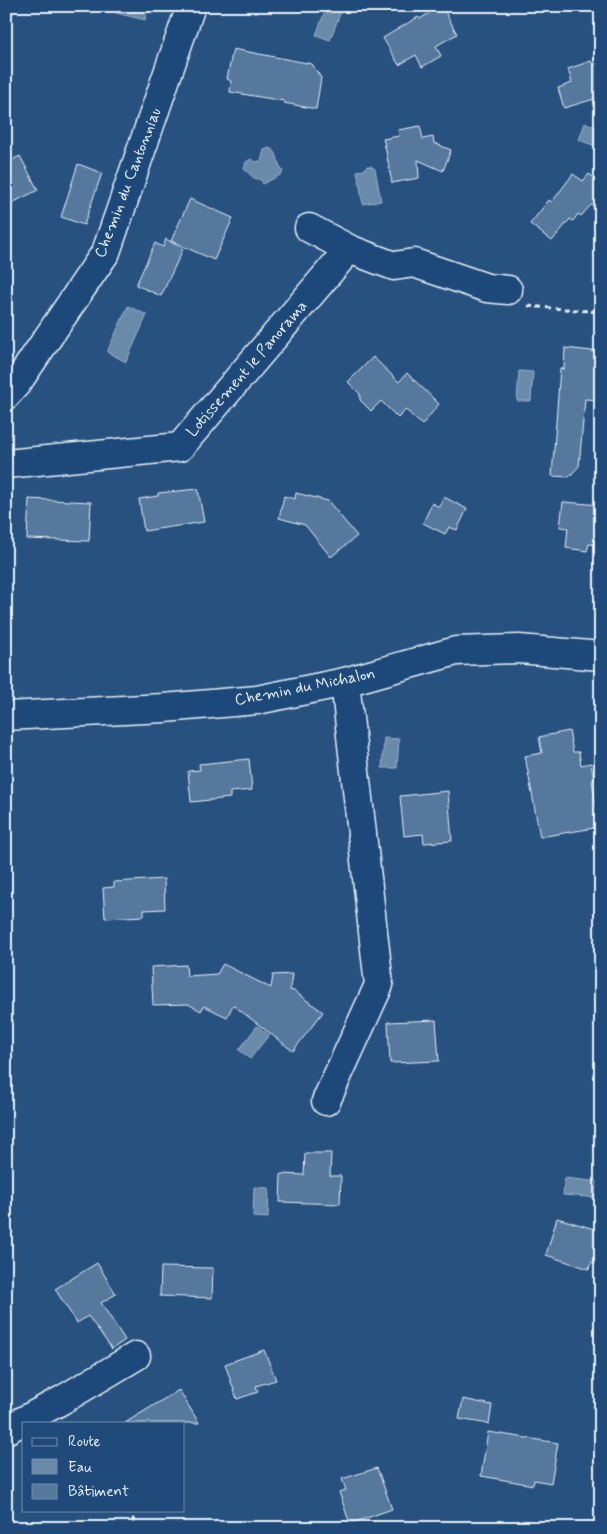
<svg xmlns="http://www.w3.org/2000/svg" width="607" height="1534" font-family="Mynerve,sans-serif">
  <style>
    .water { fill: #6b8aaa; stroke: #9db3c9 }
    .building { fill: #57789d; stroke: #e8f1f8 }
    .lines { fill: none; stroke-linecap: round; stroke-linejoin: round }
    .minor-casing { stroke: #e8f1f8; stroke-width: 31 }
    .path { stroke: #e8f1f8; stroke-width: 3; stroke-dasharray: 5 4; stroke-linecap: butt }
    .minor { stroke: #1f4a7a; stroke-width: 28 }
    .labels { text-anchor: middle; dominant-baseline: central; stroke-width: 4.5; stroke-linejoin: round; paint-order: stroke }
    .street-label { font-size: 16px; fill: #e8f1f8; stroke: #1f4a7a }
  </style>
  <rect width="100%" height="100%" fill="#27517f"/>
  <filter id="ink" filterUnits="userSpaceOnUse"><feTurbulence type="fractalNoise" baseFrequency=".02" numOctaves="2"/><feDisplacementMap in="SourceGraphic" scale="10" xChannelSelector="R" yChannelSelector="G"/><feConvolveMatrix kernelMatrix="1 2 1 2 8 2 1 2 1" color-interpolation-filters="sRGB"/></filter>
  <g filter="url(#ink)">
    <g class="water">
      <path d="M118,6H148L145,20L116,13Z"/>
      <path d="M327,6H343L330,40L316,35Z"/>
      <path d="M585,123L601,128V148L579,140Z"/>
      <path d="M269,148C280,151 276,164 283,171L282,174L263,184L261,180L254,178L244,169L246,162L251,159L255,162L261,161L264,150Z"/>
      <path d="M367,166H371L375,169L381,201L363,204L357,171L364,170Z"/>
      <path d="M128,306L147,315L126,362L107,352Z"/>
      <path d="M519,371L533,372L531,401H517Z"/>
      <path d="M384,738L399,739L397,768H382Z"/>
      <path d="M257,1026L269,1035L250,1059L239,1050Z"/>
      <path d="M565,1178L601,1182L600,1198L563,1195Z"/>
      <path d="M254,1187L269,1188L268,1218L253,1217Z"/>
    </g>
    <g class="building">
      <path d="M440,6H442L457,34L436,46L441,56L422,67L416,55L399,65L383,38L418,17L420,19Z"/>
      <path d="M233,49L312,64L321,78L316,109L284,103V101L230,92L231,81L227,79Z"/>
      <path d="M591,61L593,65L601,62V97L564,108L558,88L572,83L568,69Z"/>
      <path d="M420,126L423,139L433,137L434,143L451,150L443,171L418,160L419,178L392,183L385,146H383L385,145L383,139L399,136L398,130Z"/>
      <path d="M20,156L38,190L6,206V163Z"/>
      <path d="M78,164L102,173L84,225L61,217Z"/>
      <path d="M573,174L583,181L589,174L601,182V213L591,205L581,216L578,214L573,221L570,219L552,241L530,224L549,200L552,202Z"/>
      <path d="M190,199L233,218L214,260L171,241Z"/>
      <path d="M166,239L183,249L161,296L136,285L155,243L163,247Z"/>
      <path d="M565,348L601,352V400L585,399L579,466L569,477L552,476L560,368L564,369Z"/>
      <path d="M373,357L399,382L407,373L439,404L422,425L406,410L398,418L381,401L371,411L360,400V394L348,382Z"/>
      <path d="M198,489L204,522L144,531L139,499L158,496V493Z"/>
      <path d="M296,493L328,501L357,536L331,557L305,525L279,518L284,496L295,499Z"/>
      <path d="M444,497L467,509L457,530L449,527L445,534L423,523L432,503L439,507Z"/>
      <path d="M29,499L91,502L89,541L27,539Z"/>
      <path d="M563,502L601,505V545L589,544L587,551L566,548L568,528L560,527Z"/>
      <path d="M569,731L573,752H579L581,765L591,763L594,780L592,781L600,827L540,837L525,756L542,753L539,737Z"/>
      <path d="M249,759L252,790L230,792V798L191,802L188,771L200,770L199,764Z"/>
      <path d="M448,791L452,841L424,843L423,834L404,836L400,796Z"/>
      <path d="M164,879L165,909L144,910V916L105,918L103,888L114,887V882Z"/>
      <path d="M223,964L271,988L273,975L292,974L290,990L294,991L323,1012L293,1051L233,1005L227,1017L204,1006L201,1011L188,1004L153,1005L151,967L186,965L187,976L217,974Z"/>
      <path d="M436,1020L439,1061L390,1063L388,1022Z"/>
      <path d="M305,1153H331L330,1176H341L340,1204L280,1202L281,1174L304,1175Z"/>
      <path d="M557,1218L601,1231V1265L591,1262L589,1269L546,1255Z"/>
      <path d="M97,1263L116,1294L101,1303L125,1340L112,1349L88,1316L77,1323L55,1289Z"/>
      <path d="M161,1267L213,1268L212,1298L160,1296Z"/>
      <path d="M264,1350L276,1380L256,1386L258,1392L237,1399L225,1364Z"/>
      <path d="M179,1390L199,1423H125L164,1399Z"/>
      <path d="M463,1399L492,1405L489,1424L459,1419Z"/>
      <path d="M488,1432L558,1443L551,1483L534,1480L533,1485L481,1476Z"/>
      <path d="M377,1468L392,1509L350,1524L339,1492L346,1490L342,1479Z"/>
    </g>
    <g class="lines">
      <defs>
        <g id="minor">
          <path d="M309,228L349,249L394,266L414,263L487,288L508,290"/>
          <path d="M6,395L17,383L106,252L191,6"/>
          <path d="M6,464L180,447L349,249"/>
          <path d="M6,716L164,708L257,700L345,682L456,651L519,649L601,656"/>
          <path d="M326,1101L379,985L345,682"/>
          <path d="M6,1430L62,1400L136,1356"/>
        </g>
      </defs>
      <use href="#minor" class="minor-casing"/>
      <g class="path">
        <path d="M528,306L601,312"/>
        <path d="M128,1510L138,1528"/>
      </g>
      <use href="#minor" class="minor"/>
    </g>
  </g>
  <g class="labels">
    <g class="street-label">
      <text transform="translate(128 183) rotate(-69)">Chemin du Cantonniau</text>
      <text transform="translate(247 369) rotate(-49)">Lotissement le Panorama</text>
      <text transform="translate(305 687) rotate(-11)">Chemin du Michalon</text>
    </g>
  </g>
  <rect width="607" height="1534" fill="none" stroke="#1f4a7a" stroke-width="25"/>
  <rect x="12" y="12" width="582" height="1509" fill="none" stroke="#e8f1f8" stroke-width="2" filter="url(#ink)"/>
  <rect x="22" y="1422" width="162" height="90" fill="#1f4a7a" stroke="#6f8dac"/>
  <rect x="32" y="1438" width="25" height="8" fill="#1f4a7a" stroke="#6f8dac"/>
  <text x="68" y="1446" font-size="15" fill="#e8f1f8">Route</text>
  <rect x="32" y="1459" width="25" height="15" fill="#6b8aaa" stroke="#6f8dac"/>
  <text x="68" y="1472" font-size="15" fill="#e8f1f8">Eau</text>
  <rect x="32" y="1484" width="25" height="15" fill="#57789d" stroke="#6f8dac"/>
  <text x="68" y="1496" font-size="15" fill="#e8f1f8">Bâtiment</text>
</svg>
